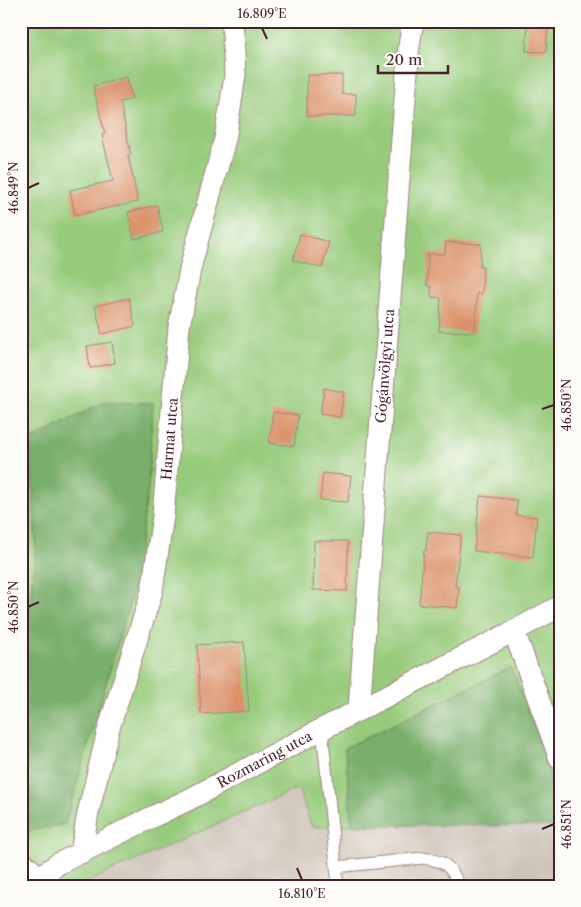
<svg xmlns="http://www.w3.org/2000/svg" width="581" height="907" font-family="'Libre Caslon Text',serif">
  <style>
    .industrial { fill: #ccc2b8 }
    .green { fill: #97cb7c; stroke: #707554 }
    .forest { fill: #79af6c; stroke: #62674c }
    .building { fill: #da9169 }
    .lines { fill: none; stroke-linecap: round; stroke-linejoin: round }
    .lane-casing { stroke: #9e847c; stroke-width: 13 }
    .street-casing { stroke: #9e847c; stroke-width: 23 }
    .lane { stroke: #fff; stroke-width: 11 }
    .street { stroke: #fff; stroke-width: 21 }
    .ticks { fill: none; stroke: #4a1f2b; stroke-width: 2 }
    .labels { text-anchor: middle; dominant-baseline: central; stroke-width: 4.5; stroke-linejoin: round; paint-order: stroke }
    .street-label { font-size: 14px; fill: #4a1f2b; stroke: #fdfcf7 }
    .neatline { fill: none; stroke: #4a1f2b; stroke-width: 2 }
    .ticks-label { font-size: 12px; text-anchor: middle; fill: #4a1f2b }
  </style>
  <rect width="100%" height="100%" fill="#fdfcf7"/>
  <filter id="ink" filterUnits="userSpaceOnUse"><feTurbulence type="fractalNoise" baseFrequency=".02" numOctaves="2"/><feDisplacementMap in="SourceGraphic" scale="10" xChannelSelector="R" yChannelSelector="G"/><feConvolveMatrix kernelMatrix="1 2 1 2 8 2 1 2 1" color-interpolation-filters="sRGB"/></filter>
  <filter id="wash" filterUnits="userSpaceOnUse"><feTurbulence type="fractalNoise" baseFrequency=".0096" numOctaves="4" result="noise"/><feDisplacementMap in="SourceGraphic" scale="20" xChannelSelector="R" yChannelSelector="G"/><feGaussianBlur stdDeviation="1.12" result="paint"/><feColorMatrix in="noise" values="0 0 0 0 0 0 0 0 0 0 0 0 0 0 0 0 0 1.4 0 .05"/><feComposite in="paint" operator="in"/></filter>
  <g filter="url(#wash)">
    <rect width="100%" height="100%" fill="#f1e8ce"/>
    <path class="industrial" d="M298,788L312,827L352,825L560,826V886H78Z"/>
    <path class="green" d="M21,21H560V647L555,649L560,662V806L529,713L511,668L345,748L352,825L312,827L298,788L78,886H21V831L24,832L65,824L134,587L148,487L153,403L31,441L36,543L21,691Z"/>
    <g class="forest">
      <path d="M103,402L153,403L148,487L134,587L65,824L24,832L21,831V691L36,543L30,441Z"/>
      <path d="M511,667L529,713L560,806V826L352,825L345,748Z"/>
    </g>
    <g id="blocks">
      <g class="building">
        <path d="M528,22L548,23L546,52L526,51Z"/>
        <path d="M307,75H342V94H356V116H307Z"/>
        <path d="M127,77L132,99L120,102L131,155H128L138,202L75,215L70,190L113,181L102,135L105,134L93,86Z"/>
        <path d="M157,205L163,232L134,239L128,212Z"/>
        <path d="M300,234L329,242L322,268L293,260Z"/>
        <path d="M446,242L481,244L480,267H483L482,294L477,293L475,332L439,331L441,298L431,297V287L427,285L428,254H445Z"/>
        <path d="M129,298L135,326L102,334L95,306Z"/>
        <path d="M112,342L115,363L90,368L87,346Z"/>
        <path d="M324,388L344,392L340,417L320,414Z"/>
        <path d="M273,412L298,415L294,446L269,443Z"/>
        <path d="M323,473L351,476L348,502L320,500Z"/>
        <path d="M480,496L517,500L516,515L537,517L533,557L474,551Z"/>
        <path d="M428,532L461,535L455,586L459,587L457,608L419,604L424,550H426Z"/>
        <path d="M314,541H348L347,591L313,590Z"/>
        <path d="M244,642L249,711L201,714L197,645Z"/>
      </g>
    </g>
  </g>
  <g filter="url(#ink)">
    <use href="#blocks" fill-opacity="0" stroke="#9e847c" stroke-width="1"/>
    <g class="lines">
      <defs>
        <g id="lane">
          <path d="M322,729L338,886"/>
          <path d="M336,867L423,858C444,861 451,865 459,886"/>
        </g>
        <g id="street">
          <path d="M514,631L560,759"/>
          <path id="s1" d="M359,710L409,46L413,21"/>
          <path id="s2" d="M81,853L88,813L108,731L152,591L163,516L179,327L191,265L225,139L231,102L235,75L233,33L231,21"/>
          <path d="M21,861L39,877"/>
          <path id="s3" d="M32,886L39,877L58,864L152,817L188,800L322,729L514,631L560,606"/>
        </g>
      </defs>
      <use href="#lane" class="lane-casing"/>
      <use href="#street" class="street-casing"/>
      <use href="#lane" class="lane"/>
      <use href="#street" class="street"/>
    </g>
  </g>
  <path class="ticks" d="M262,28L267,39M28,188L39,183M542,409L554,405M28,607L39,602M542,829L554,824M297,868L302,880"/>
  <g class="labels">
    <g class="street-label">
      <text stroke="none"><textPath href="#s1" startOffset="345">Gógánvölgyi utca</textPath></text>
      <text stroke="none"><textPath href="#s2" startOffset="425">Harmat utca</textPath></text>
      <text stroke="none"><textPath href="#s3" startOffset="266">Rozmaring utca</textPath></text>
    </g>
  </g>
  <rect width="581" height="907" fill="none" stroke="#fdfcf7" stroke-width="55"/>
  <path d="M378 65v8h70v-8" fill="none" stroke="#4a1f2b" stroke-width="2.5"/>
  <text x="386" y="65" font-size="15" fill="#4a1f2b" stroke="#fdfcf7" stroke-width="4" paint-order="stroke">20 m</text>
  <rect x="28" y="28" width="526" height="852" class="neatline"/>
  <g class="ticks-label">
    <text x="262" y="18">16.809°E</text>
    <text transform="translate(14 188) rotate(-90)" y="4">46.849°N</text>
    <text transform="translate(567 405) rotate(-90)" y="4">46.850°N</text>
    <text transform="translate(14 607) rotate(-90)" y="4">46.850°N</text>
    <text transform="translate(567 824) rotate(-90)" y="4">46.851°N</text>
    <text x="302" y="898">16.810°E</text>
  </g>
</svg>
